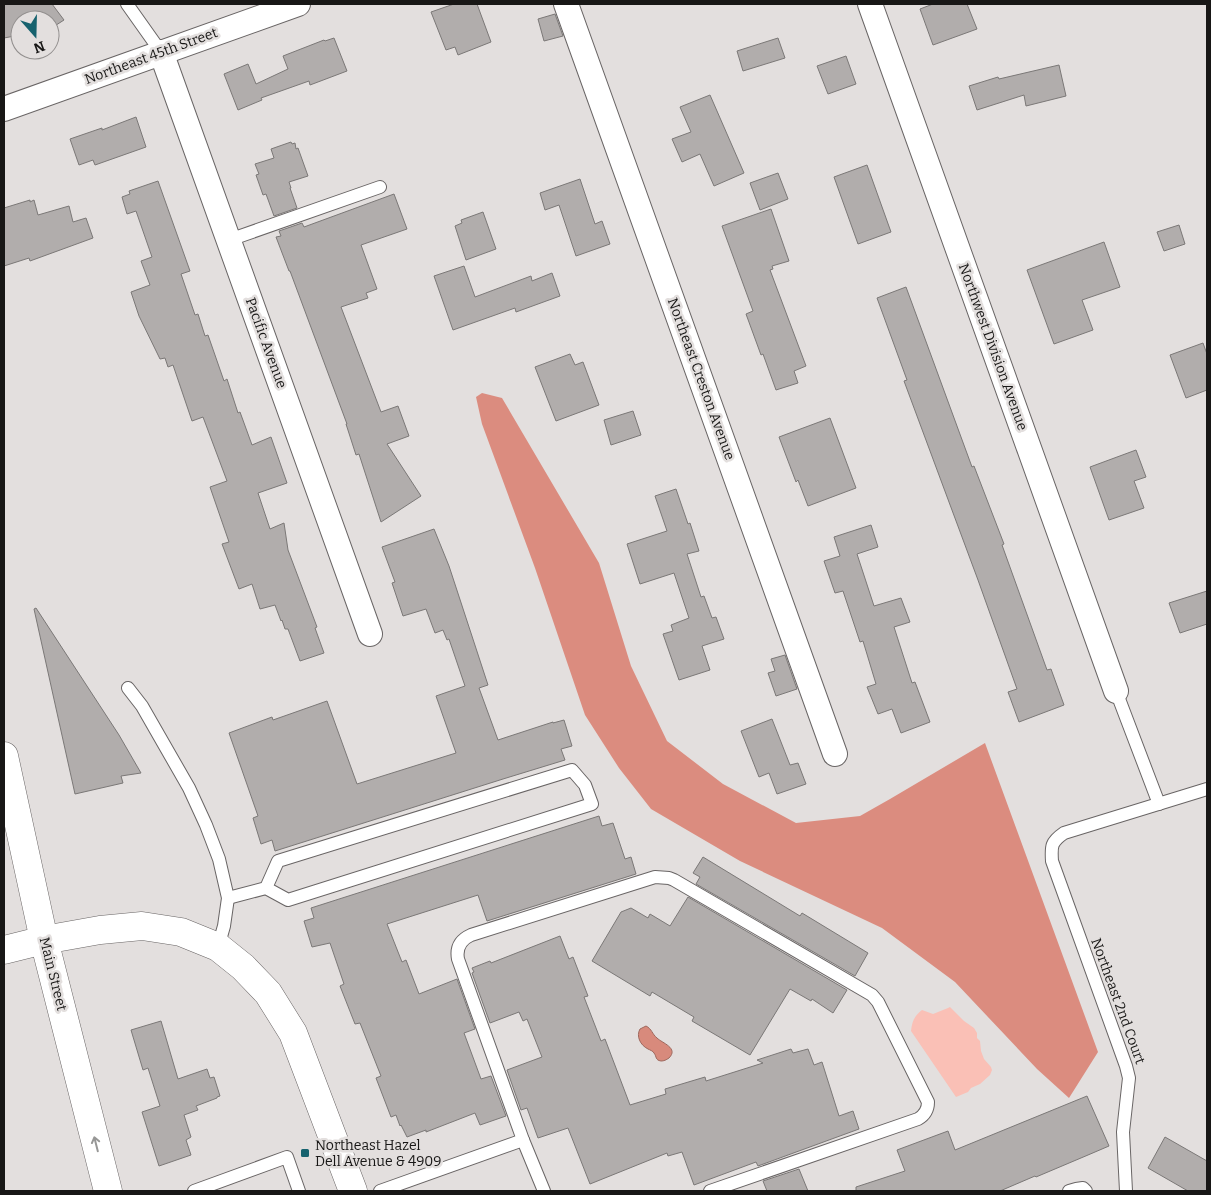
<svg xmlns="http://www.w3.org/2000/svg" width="1211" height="1195" font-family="Bitter,serif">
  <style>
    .green { fill: #fac0b6 }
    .forest { fill: #db8c7f }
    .water { fill: #d88a7c; stroke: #9e685d }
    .building { fill: #b1adac; stroke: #7b7877 }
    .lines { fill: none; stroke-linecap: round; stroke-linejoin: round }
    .service-casing { stroke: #696565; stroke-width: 14 }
    .minor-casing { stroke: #696565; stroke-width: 26 }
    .tertiary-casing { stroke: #696565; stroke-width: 29 }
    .secondary-casing { stroke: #696565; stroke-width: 29 }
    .service { stroke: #fff; stroke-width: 12 }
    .minor { stroke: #fff; stroke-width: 24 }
    .tertiary { stroke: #fff; stroke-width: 28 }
    .secondary { stroke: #fff; stroke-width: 28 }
    .oneway { stroke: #979796 }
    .poi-dot { fill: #16626e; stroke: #e3dfde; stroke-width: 2 }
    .labels { text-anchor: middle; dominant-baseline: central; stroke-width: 5; stroke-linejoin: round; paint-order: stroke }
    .street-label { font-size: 14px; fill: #181716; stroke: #e3dfde }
    .poi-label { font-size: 14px; fill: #181716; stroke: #e3dfde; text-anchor: start }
  </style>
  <rect width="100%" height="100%" fill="#e3dfde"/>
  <path class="green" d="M950,1007L964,1021L974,1028L977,1033V1038L980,1041L981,1051L984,1059L991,1067L992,1070L990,1075L980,1084L971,1088L968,1092L956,1097L911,1031C912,1022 914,1016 922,1010L933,1014L948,1008Z"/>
  <path class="forest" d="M482,393L502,398L599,563L631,666L667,741L723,784L796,823L860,816L890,799L985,743L1098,1052L1069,1098L1037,1069L955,982L882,928L740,861L651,809L619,768L585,715L535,568L482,424L476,397Z"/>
  <path class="water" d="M646,1026C652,1029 652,1034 657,1038C662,1043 679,1048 669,1058C666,1060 664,1061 661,1061C655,1060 657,1057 654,1053C653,1051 650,1050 648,1049C640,1045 636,1036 640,1029Z"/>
  <g class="building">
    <path d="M4,4H52L64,20L50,29V20H20V35L4,38Z"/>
    <path d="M454,4H477L491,42L458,55L455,47L446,50L431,12Z"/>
    <path d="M933,4H967L977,29L933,45L920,9Z"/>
    <path d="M555,14L563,36L544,41L538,19Z"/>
    <path d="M334,38L347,71L310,85L309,81L261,98L262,100L238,110L224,74L248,64L256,84L288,69L283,56L324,40L325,41Z"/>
    <path d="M778,38L785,58L743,71L737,51Z"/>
    <path d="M846,56L856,84L828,94L817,66Z"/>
    <path d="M1059,65L1066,96L1026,106L1024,95L977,110L969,86L998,77L999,79Z"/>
    <path d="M710,95L744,173L714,186L700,154L682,162L672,139L691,132L680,107Z"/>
    <path d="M136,117L146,147L95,165L93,160L79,165L70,139L102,128V130Z"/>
    <path d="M291,142L292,144L295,143L296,149L298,148L308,176L289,182L291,188H290L297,208L274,216L266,194L263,195L256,175L259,174L255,164L274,158L271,149Z"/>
    <path d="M867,165L891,232L858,244L834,177Z"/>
    <path d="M778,173L788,199L760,210L750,183Z"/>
    <path d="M580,179L595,224L602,221L610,244L576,256L559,205L545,210L540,193Z"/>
    <path d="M158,181L190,271L181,274L195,315L198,314L205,336L208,335L224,381L227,379L238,413L240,412L252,445L271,437L287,483L258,493L270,529L284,523L288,550L317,627L315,628L324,653L300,661L288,629H285L282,620L281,621L275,605L260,609L252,584L239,589L222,544L229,542L210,487L227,481L203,417L192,421L173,365L168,367L165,358L160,359L139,316L131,292L150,285L141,261L152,257L136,211L127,214L122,197L130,194L129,191Z"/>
    <path d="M394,194L407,229L361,245L377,289L366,293L368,298L341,307L381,412L398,406L409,436L387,444L421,496L381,522L359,454L356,455L346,424H347L290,271H289L276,237L281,236L279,231L302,223L304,227Z"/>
    <path d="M30,200V202L34,200L38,215L69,206L73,222L86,218L93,238L30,261L29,258L4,266V208Z"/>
    <path d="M771,209L789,261L772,266L773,269L770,270L806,366L794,371L798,383L776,390L763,354L761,355L746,314L753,311L722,226Z"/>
    <path d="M483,212L496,249L466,260L455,226L462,223L461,220Z"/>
    <path d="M1179,225L1185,244L1164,251L1157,232Z"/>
    <path d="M1104,242L1120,287L1082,300L1093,330L1054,344L1027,270Z"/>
    <path d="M464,266L475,297L531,276L532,281L552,273L560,296L516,312L515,308L453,330L434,276Z"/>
    <path d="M906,287L972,467L974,466L1004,544L1002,545L1047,670L1051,669L1064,705L1019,722L1008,692L1017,689L978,580L904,381L907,380L877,298Z"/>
    <path d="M1203,343L1207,354V390L1186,398L1170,355Z"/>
    <path d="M570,354L575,365L583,362L599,405L556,421L535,367Z"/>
    <path d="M633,411L641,435L611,445L604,420Z"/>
    <path d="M830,418L856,488L808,506L798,480L796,482L779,437Z"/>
    <path d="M1136,450L1146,477L1134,481L1144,508L1109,520L1090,467Z"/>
    <path d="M676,489L688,524L690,523L699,551L687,554L701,597L704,596L712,618L716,617L724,639L702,646L710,670L679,680L663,634L673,631L671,625L689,618L674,573L640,584L627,544L667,531L655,496Z"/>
    <path d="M871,525L878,547L857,554L874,606L901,598L910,622L894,627L912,683L915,682L930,722L901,733L892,709L878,714L867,687L876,684L863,641L860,642L843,591L835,593L824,561L840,556L834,537Z"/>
    <path d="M434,529L449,566L488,685L479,688L498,740L553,722V723L564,720L572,746L561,749L565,760L503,779L275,851L272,840L261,844L253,818L258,816L229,733L272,717L273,720L327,701L357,784L456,753L436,696L465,686L449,639L447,640L443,630L435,633L426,609L403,616L392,583L395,582L382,547Z"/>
    <path d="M1207,591V624L1180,633L1169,603Z"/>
    <path d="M36,608L119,735L141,773L121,776L123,783L75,794L34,609Z"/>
    <path d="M785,655L797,689L776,696L768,673L775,671L771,659Z"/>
    <path d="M772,719L790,765L798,763L806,784L777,794L769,773L759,777L741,731Z"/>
    <path d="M599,816L602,826L613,823L625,859L631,857L636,874L487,921L478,895L387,924L402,962L406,960L419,994L457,979L475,1029L464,1033L481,1079L491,1076L506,1116L480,1125L475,1113L426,1132V1130L407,1137L401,1125L400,1126L396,1115L391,1117L376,1078L381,1076L360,1023L355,1024L340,986L344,984L330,943L312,947L304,921L314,918L311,908Z"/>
    <path d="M703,857L800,916L802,913L868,953L855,976L696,884L700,877L693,873Z"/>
    <path d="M688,897L847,990L833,1013L812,999L811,1001L790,989L750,1055L692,1021L694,1017L652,992L650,996L592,961L621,912L631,908L648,918L650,914L670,926Z"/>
    <path d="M560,936L569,959L573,957L588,996L584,997L601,1041L605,1039L630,1105L666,1094L665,1089L705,1077L706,1081L763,1063L757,1060L791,1049L793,1053L808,1049L814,1065L822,1062L839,1116L853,1111L859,1129L758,1166L756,1162L694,1185L682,1152L668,1156L667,1153L590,1184L568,1128L538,1138L527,1108L521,1110L507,1070L542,1057L527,1019L523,1021L519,1012L490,1023L472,973L474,972L472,968L490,961L491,963Z"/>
    <path d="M161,1021L178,1079L207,1069L210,1078L214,1077L220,1096L217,1097V1098L196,1106L198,1110L184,1115L191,1137L186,1140L191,1155L159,1166L142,1112L160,1106L148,1068L143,1070L131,1030Z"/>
    <path d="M1087,1096L1109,1146L1088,1155L1036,1177L1035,1176L1000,1191H856V1187L905,1171L897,1150L948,1131L955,1150Z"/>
    <path d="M1165,1137L1207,1161V1191H1188L1148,1168Z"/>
    <path d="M799,1169L808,1191H767L763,1181Z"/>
  </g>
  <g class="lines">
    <defs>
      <g id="service">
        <path d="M127,4L161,52"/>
        <path d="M229,240L380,187"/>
        <path d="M128,688L142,706L189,788L206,825L219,859L228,898L224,926L218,947"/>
        <path d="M1116,691L1159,804"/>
        <path d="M228,898L266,888L288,900L592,804L585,785L572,770L278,861L266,888"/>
        <path d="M194,1191L287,1157L299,1191"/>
        <path d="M380,1191L523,1140"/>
        <path d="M544,1191L523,1140L458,959C456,948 460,940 471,935L655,877L669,878L674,880L872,995L878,1002L928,1102C928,1110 925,1115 918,1119L710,1191"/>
        <path d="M1069,1191L1076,1189L1083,1188L1086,1191"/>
        <path d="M1126,1191L1123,1132L1129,1078L1126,1066L1052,861C1051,846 1051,842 1064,833L1207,789"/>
      </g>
      <g id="minor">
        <path d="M566,4L835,754"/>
        <path d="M870,4L1116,691"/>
        <path d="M161,52L370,634"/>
        <path d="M4,109L298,4"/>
      </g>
      <path id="tertiary" d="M4,950L44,940L100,930L142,926L181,932L218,947L243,967L268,993L293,1033L353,1191"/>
      <path id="secondary" d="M4,756L44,940L108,1191"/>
    </defs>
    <use href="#service" class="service-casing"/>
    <use href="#minor" class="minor-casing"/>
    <use href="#tertiary" class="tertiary-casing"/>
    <use href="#secondary" class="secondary-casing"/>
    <use href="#service" class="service"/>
    <use href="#minor" class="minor"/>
    <use href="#tertiary" class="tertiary"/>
    <use href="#secondary" class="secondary"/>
  </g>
  <defs><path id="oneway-shaft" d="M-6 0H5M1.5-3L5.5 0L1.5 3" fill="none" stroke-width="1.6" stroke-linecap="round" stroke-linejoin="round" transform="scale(1.25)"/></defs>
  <use class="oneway" href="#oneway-shaft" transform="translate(96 1144) rotate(-104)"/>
  <rect class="poi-dot" x="300" y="1148" width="10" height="10" rx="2.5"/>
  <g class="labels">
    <g class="street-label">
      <text transform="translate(151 56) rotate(-20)">Northeast 45th Street</text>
      <text transform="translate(266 343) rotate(70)">Pacific Avenue</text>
      <text transform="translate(993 347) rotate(70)">Northwest Division Avenue</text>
      <text transform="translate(701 379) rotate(70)">Northeast Creston Avenue</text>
      <text transform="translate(53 974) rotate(76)">Main Street</text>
      <text transform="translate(1118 1001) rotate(70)">Northeast 2nd Court</text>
    </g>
    <g class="poi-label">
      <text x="315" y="1145">Northeast Hazel<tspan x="315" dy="16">Dell Avenue &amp; 4909</tspan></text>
    </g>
  </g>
  <rect width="1211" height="1195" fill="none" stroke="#181716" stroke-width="10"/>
  <g transform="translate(35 35) rotate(160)"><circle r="24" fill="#e3dfde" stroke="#928f8e"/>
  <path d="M0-4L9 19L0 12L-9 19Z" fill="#16626e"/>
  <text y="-8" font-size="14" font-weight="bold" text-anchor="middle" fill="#181716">N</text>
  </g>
</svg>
